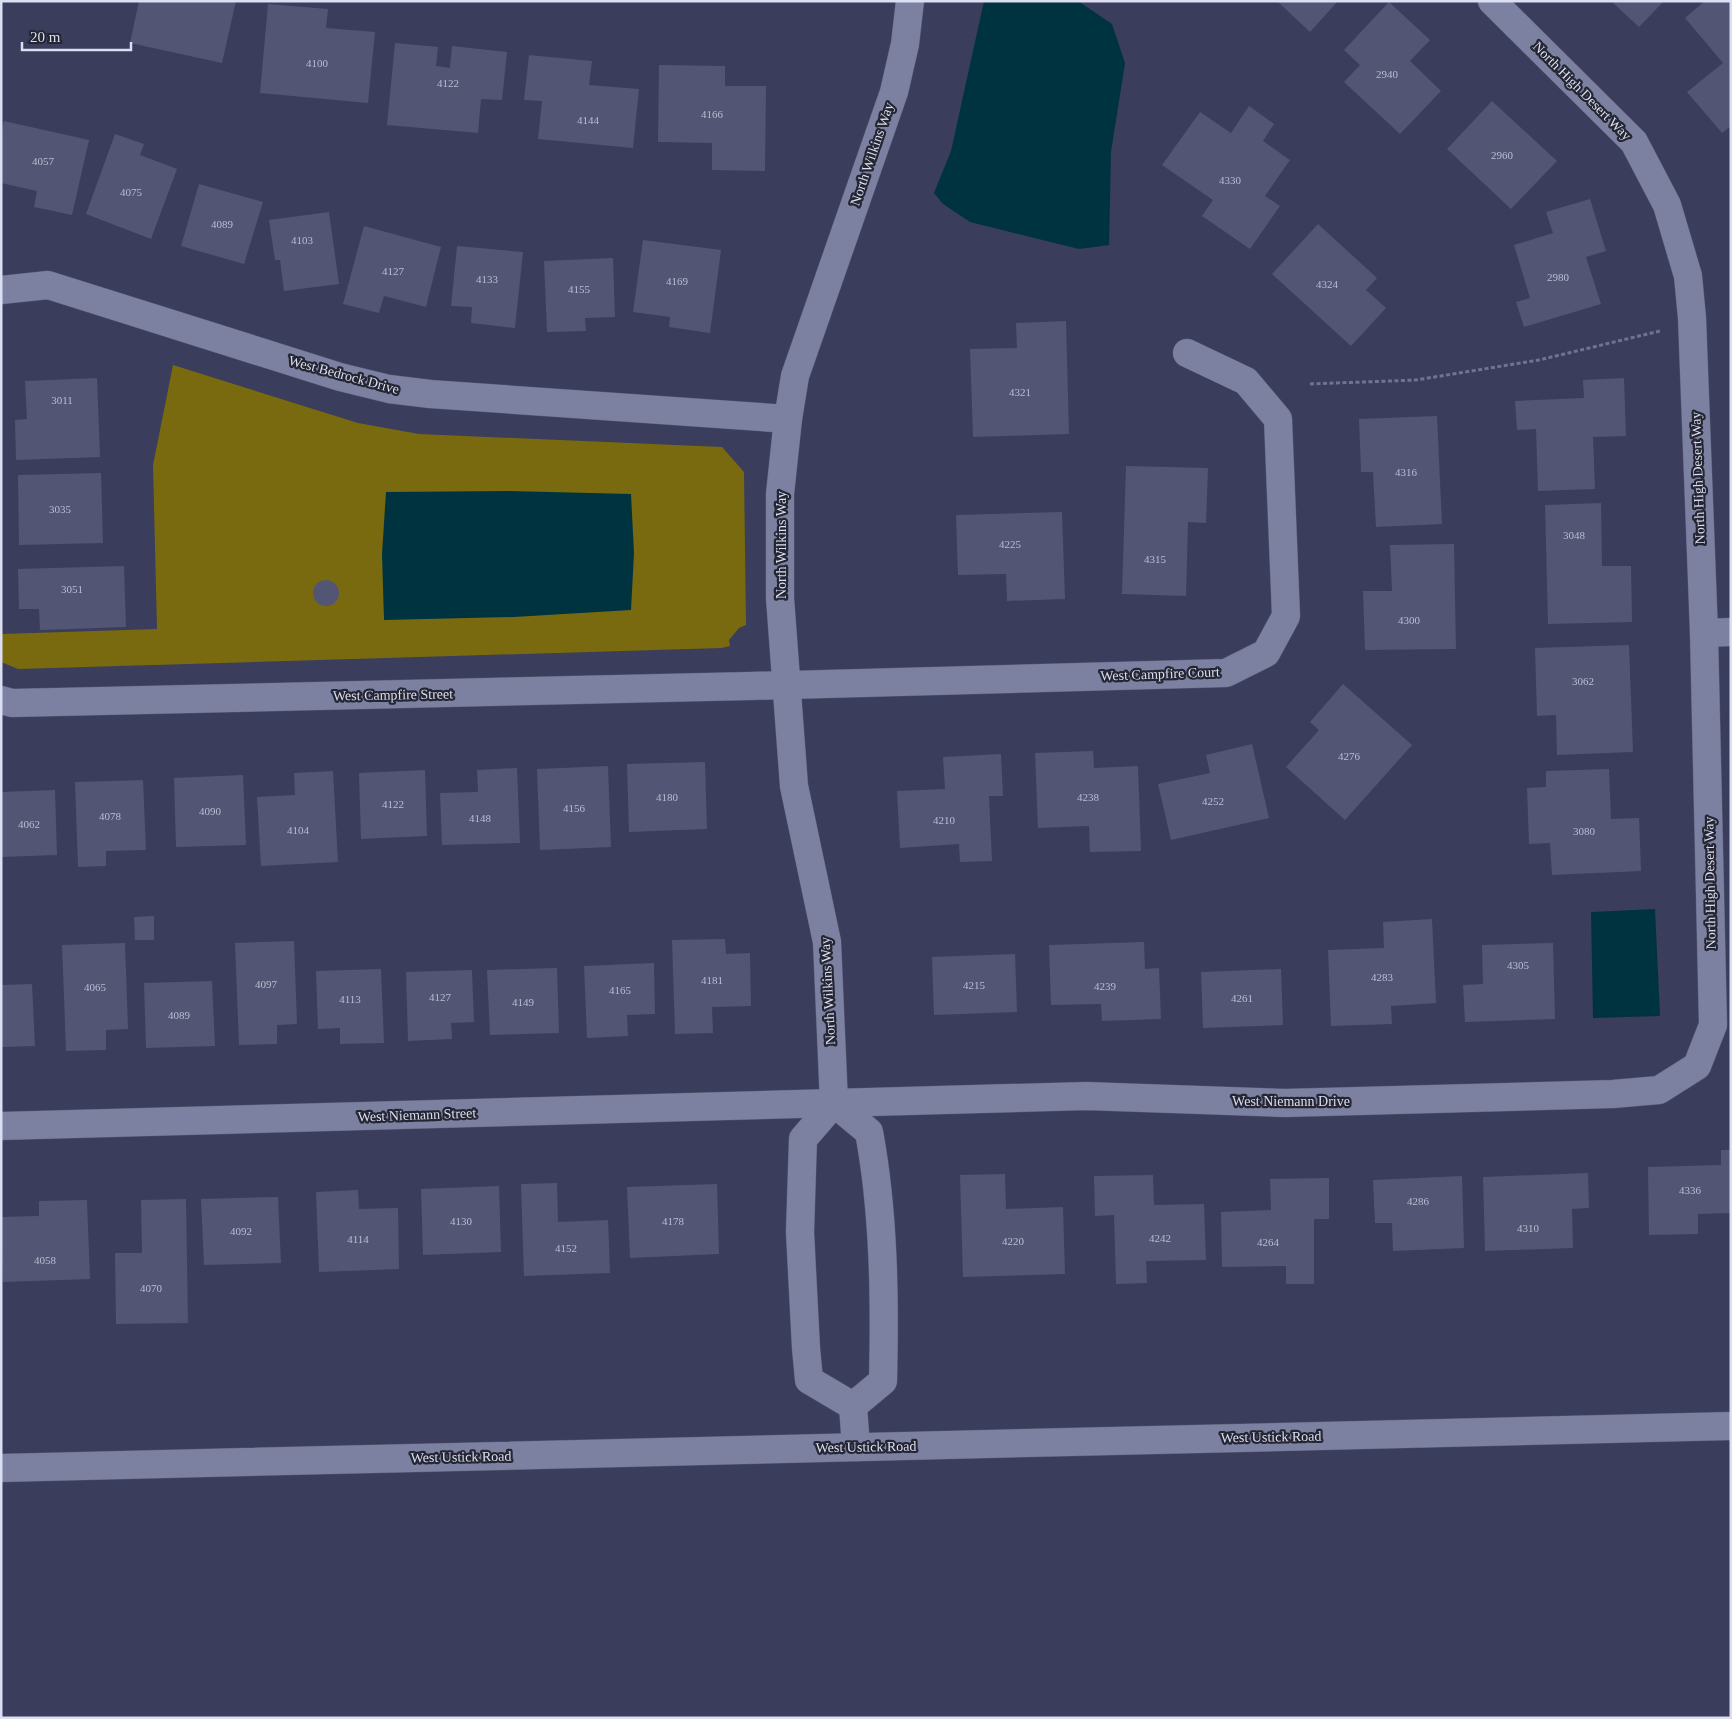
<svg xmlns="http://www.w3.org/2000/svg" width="1732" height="1719" font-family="'Times New Roman',serif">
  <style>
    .green { fill: #796a10 }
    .water { fill: #003340 }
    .building { fill: #525674 }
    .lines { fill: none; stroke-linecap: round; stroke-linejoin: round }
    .minor-casing { stroke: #565871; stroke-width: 29 }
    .tertiary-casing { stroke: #565871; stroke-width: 29 }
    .secondary-casing { stroke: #565871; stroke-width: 29 }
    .path { stroke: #71748e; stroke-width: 3; stroke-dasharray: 4 2.5; stroke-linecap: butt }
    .minor { stroke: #7c81a2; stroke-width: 28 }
    .tertiary { stroke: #7c81a2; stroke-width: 28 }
    .secondary { stroke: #7c81a2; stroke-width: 28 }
    .labels { text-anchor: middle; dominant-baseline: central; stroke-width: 4.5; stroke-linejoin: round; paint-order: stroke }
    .number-label { font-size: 11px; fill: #babcd2 }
    .street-label { font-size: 14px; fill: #dcdef1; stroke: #242633 }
  </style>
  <rect width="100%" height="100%" fill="#3a3d5b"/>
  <path class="green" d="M173,365L358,423L419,434L722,447L744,472L746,625L739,628L729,640L730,646L722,648L18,669L1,662V634L157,629L153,465Z"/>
  <g class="water">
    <path d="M984,1H1078L1112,24L1125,63L1111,152L1109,245L1079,249L970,222L943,204L934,193L951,151Z"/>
    <path d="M509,491L631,494L634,553L631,610L514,617L384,620L382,554L386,492Z"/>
    <path d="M1655,909L1660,1016L1593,1018L1591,912Z"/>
  </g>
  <g class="building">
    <path d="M139,1H236L222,63L130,43Z"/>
    <path d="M1277,1H1338L1310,32Z"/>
    <path d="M1611,1H1664L1639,27Z"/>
    <path d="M1705,1H1731V126L1722,133L1687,92L1723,63L1685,18Z"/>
    <path d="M1389,2L1430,40L1410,61L1441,91L1400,134L1344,82L1360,65L1344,50Z"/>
    <path d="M268,4L328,9L326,28L375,32L368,103L260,93Z"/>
    <path d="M395,43L438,47L436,66L450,68L452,46L507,52L502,100L481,99L478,133L387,125Z"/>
    <path d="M529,55L592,61L589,85L639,89L633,148L538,139L542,101L524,100Z"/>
    <path d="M659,65L725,66V86H766L765,171L712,170V143L658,142Z"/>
    <path d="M1492,101L1557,161L1511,209L1447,149Z"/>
    <path d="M1249,106L1274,124L1263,141L1290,160L1265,196L1280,206L1250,249L1202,216L1213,200L1162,165L1200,112L1231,133Z"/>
    <path d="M4,121L89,140L72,215L34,207L37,191L1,183V132Z"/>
    <path d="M115,134L144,144L140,155L177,169L151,239L86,214Z"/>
    <path d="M199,184L263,202L244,264L181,246Z"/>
    <path d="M1590,199L1606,251L1586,257L1601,304L1524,327L1516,302L1530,298L1514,245L1553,233L1546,212Z"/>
    <path d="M329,212L339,284L284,291L280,260H275L269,220Z"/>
    <path d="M1318,224L1377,278L1366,290L1386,308L1351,346L1272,274Z"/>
    <path d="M364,226L441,247L426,307L384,296L379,313L343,304Z"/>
    <path d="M643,240L721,250L710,333L669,327L670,317L633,312Z"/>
    <path d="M457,246L523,252L515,328L471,323L472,307L451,306Z"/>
    <path d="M613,258L615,317L585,318L586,331L547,332L544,261Z"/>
    <path d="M1066,321L1069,434L973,437L970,349L1017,348L1016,323Z"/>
    <path d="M97,378L100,457L16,460L15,420L27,419L25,381Z"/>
    <path d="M1624,378L1626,436L1593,437L1595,489L1538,491L1536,429L1517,430L1515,401L1584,398L1583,380Z"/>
    <path d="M1437,416L1442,524L1376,527L1373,472H1361L1359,419Z"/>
    <path d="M1126,466L1208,468L1206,523L1188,522L1186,596L1122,594Z"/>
    <path d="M101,473L103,543L19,545L18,475Z"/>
    <path d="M1601,503L1602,566H1631L1632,622L1548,624L1545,505Z"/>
    <path d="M1062,512L1065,599L1007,601L1006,574L958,575L956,515Z"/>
    <path d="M1454,544L1456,649L1365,650L1363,591H1392L1390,545Z"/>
    <path d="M124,566L126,627L40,630L39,609H19L18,569Z"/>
    <circle cx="326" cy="593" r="13"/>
    <path d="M1629,645L1633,752L1557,755L1556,715L1537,716L1535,648Z"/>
    <path d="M1343,684L1412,745L1345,820L1286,767L1319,730L1310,722Z"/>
    <path d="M1252,744L1269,818L1171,840L1158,784L1210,773L1206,755Z"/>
    <path d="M1093,751L1094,768L1138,766L1141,851L1090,852L1089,826L1038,828L1035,753Z"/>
    <path d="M1001,754L1003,796H989L992,861L960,862L959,844L900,848L897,791L945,789L943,757Z"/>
    <path d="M705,762L707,829L629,832L627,764Z"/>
    <path d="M608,766L611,847L540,850L537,769Z"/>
    <path d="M517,768L520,843L442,845L440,793L478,792L477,770Z"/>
    <path d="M1609,769L1611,819L1639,818L1641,871L1552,875L1550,843L1529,844L1527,788L1546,787V771Z"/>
    <path d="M425,770L427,836L361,839L359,773Z"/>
    <path d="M333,771L338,862L261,866L257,797L295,795L294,773Z"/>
    <path d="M243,775L246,845L176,847L174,778Z"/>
    <path d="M143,780L146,850L106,851V866L78,867L75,782Z"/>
    <path d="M55,790L57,855L1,857V792Z"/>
    <path d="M154,916V940H135L134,917Z"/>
    <path d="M1432,919L1436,1003L1391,1006L1392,1024L1331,1026L1328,950L1384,948L1383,922Z"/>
    <path d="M725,939L726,954L750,953L751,1006L712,1007L713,1033L675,1034L672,940Z"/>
    <path d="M294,941L297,1024L277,1025V1044L239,1045L235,943Z"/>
    <path d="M1144,942L1145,969L1159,968L1161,1019L1102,1021L1101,1004L1051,1005L1049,945Z"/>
    <path d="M125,943L128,1029L106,1030V1050L66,1051L62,945Z"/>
    <path d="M1553,943L1555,1019L1465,1022L1463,985L1483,984L1482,945Z"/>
    <path d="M1015,954L1017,1012L934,1015L932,957Z"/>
    <path d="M654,963L655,1014L627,1015L628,1036L587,1038L584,966Z"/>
    <path d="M557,968L559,1033L490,1035L487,970Z"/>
    <path d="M381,969L384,1043L340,1044V1028L318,1029L316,971Z"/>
    <path d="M1281,969L1283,1025L1203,1028L1201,972Z"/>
    <path d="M472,970L474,1022L451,1023L452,1039L408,1041L406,972Z"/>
    <path d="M212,981L215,1046L146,1048L144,983Z"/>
    <path d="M32,984L35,1046L1,1047V985Z"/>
    <path d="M1721,1150H1731V1213L1698,1214V1234L1649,1235L1648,1167L1721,1165Z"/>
    <path d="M1588,1173L1589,1208L1572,1209L1573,1248L1485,1251L1483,1177Z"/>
    <path d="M1005,1174L1006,1209L1063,1207L1065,1274L963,1277L960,1175Z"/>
    <path d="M1153,1175L1154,1205L1204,1204L1206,1260L1146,1261L1147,1283L1116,1284L1114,1215L1095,1216L1094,1176Z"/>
    <path d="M1462,1176L1464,1248L1393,1251L1392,1223H1375L1373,1180Z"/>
    <path d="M1329,1178V1219H1314V1284H1286V1266L1222,1267L1221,1212L1271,1210L1270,1179Z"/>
    <path d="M557,1183L558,1222L608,1220L610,1273L524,1276L521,1184Z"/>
    <path d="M717,1184L719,1254L630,1258L627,1187Z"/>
    <path d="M499,1186L501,1252L423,1255L421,1189Z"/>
    <path d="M358,1190L359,1209L398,1208L399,1269L319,1272L316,1192Z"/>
    <path d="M278,1197L281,1263L204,1265L201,1199Z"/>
    <path d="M186,1199L188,1323L116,1324L115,1253H142L141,1200Z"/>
    <path d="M87,1200L90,1279L3,1282L1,1217L39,1216V1201Z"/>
  </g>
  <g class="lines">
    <defs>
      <g id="minor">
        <path d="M1,290L48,285L340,377L389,389L430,394L788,419"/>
        <path d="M1704,633L1731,632"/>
        <path d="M1,700L12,703L750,686L1226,673L1266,653L1286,616L1278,419L1246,381L1187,353"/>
        <path d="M1,1126L1086,1096L1285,1103L1613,1094L1659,1090L1697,1066L1713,1025L1704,633L1692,318L1688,276L1667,205L1634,142L1492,1"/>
      </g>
      <g id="tertiary">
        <path d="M834,1103L827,942L794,786L780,598V494L788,419L795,376L894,92L905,44L910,1"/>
        <path d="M834,1103L869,1132C884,1213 885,1299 883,1381L853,1406L809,1380L806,1348L800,1232L803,1139Z"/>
        <path d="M853,1406L856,1447"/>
      </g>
      <path id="secondary" d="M1,1468L1731,1426"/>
    </defs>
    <use href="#minor" class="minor-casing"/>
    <use href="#tertiary" class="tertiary-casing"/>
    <use href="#secondary" class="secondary-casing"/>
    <path class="path" d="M1310,384L1416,380L1539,360L1660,331"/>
    <use href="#minor" class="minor"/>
    <use href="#tertiary" class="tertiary"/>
    <use href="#secondary" class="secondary"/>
  </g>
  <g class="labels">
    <g class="number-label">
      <text x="317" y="63">4100</text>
      <text x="1387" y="74">2940</text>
      <text x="448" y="83">4122</text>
      <text x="712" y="114">4166</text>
      <text x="588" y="120">4144</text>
      <text x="1502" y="155">2960</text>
      <text x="43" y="161">4057</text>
      <text x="1230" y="180">4330</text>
      <text x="131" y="192">4075</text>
      <text x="222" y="224">4089</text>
      <text x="302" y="240">4103</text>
      <text x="393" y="271">4127</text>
      <text x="1558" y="277">2980</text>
      <text x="487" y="279">4133</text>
      <text x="677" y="281">4169</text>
      <text x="1327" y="284">4324</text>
      <text x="579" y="289">4155</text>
      <text x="1020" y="392">4321</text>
      <text x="62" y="400">3011</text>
      <text x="1406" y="472">4316</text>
      <text x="60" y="509">3035</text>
      <text x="1574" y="535">3048</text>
      <text x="1010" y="544">4225</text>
      <text x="1155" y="559">4315</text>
      <text x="72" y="589">3051</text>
      <text x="1409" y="620">4300</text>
      <text x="1583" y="681">3062</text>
      <text x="1349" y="756">4276</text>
      <text x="667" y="797">4180</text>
      <text x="1088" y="797">4238</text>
      <text x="1213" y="801">4252</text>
      <text x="393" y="804">4122</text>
      <text x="574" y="808">4156</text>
      <text x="210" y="811">4090</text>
      <text x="110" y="816">4078</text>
      <text x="480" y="818">4148</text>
      <text x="944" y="820">4210</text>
      <text x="29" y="824">4062</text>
      <text x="298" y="830">4104</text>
      <text x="1584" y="831">3080</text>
      <text x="1518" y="965">4305</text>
      <text x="1382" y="977">4283</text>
      <text x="712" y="980">4181</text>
      <text x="266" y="984">4097</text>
      <text x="974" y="985">4215</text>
      <text x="1105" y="986">4239</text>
      <text x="95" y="987">4065</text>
      <text x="620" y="990">4165</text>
      <text x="440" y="997">4127</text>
      <text x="1242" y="998">4261</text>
      <text x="350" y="999">4113</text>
      <text x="523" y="1002">4149</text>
      <text x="179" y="1015">4089</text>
      <text x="1690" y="1190">4336</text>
      <text x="1418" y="1201">4286</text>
      <text x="461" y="1221">4130</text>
      <text x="673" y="1221">4178</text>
      <text x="1528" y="1228">4310</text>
      <text x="241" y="1231">4092</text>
      <text x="1160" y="1238">4242</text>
      <text x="358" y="1239">4114</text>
      <text x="1013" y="1241">4220</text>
      <text x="1268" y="1242">4264</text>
      <text x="566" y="1248">4152</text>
      <text x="45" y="1260">4058</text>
      <text x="151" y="1288">4070</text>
    </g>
    <g class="street-label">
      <text transform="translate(1582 91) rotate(45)">North High Desert Way</text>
      <text transform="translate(872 154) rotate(-71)">North Wilkins Way</text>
      <text transform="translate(344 375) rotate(15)">West Bedrock Drive</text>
      <text transform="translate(1698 478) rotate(-92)">North High Desert Way</text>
      <text transform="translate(781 545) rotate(-90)">North Wilkins Way</text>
      <text transform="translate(1160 674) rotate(-2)">West Campfire Court</text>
      <text transform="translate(393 695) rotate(-1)">West Campfire Street</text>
      <text transform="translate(1710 883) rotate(-91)">North High Desert Way</text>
      <text transform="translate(828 991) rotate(-93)">North Wilkins Way</text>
      <text x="1291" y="1101">West Niemann Drive</text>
      <text transform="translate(417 1115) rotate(-2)">West Niemann Street</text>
      <text transform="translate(1271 1437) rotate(-1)">West Ustick Road</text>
      <text transform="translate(866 1447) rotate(-1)">West Ustick Road</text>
      <text transform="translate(461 1457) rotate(-1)">West Ustick Road</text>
    </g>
  </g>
  <rect width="1732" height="1719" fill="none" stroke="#dcdef1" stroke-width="5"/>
  <path d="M22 42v8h109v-8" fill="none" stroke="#dcdef1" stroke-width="2.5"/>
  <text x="30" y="42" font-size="15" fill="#dcdef1" stroke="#242633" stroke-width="4" paint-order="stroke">20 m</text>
</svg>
